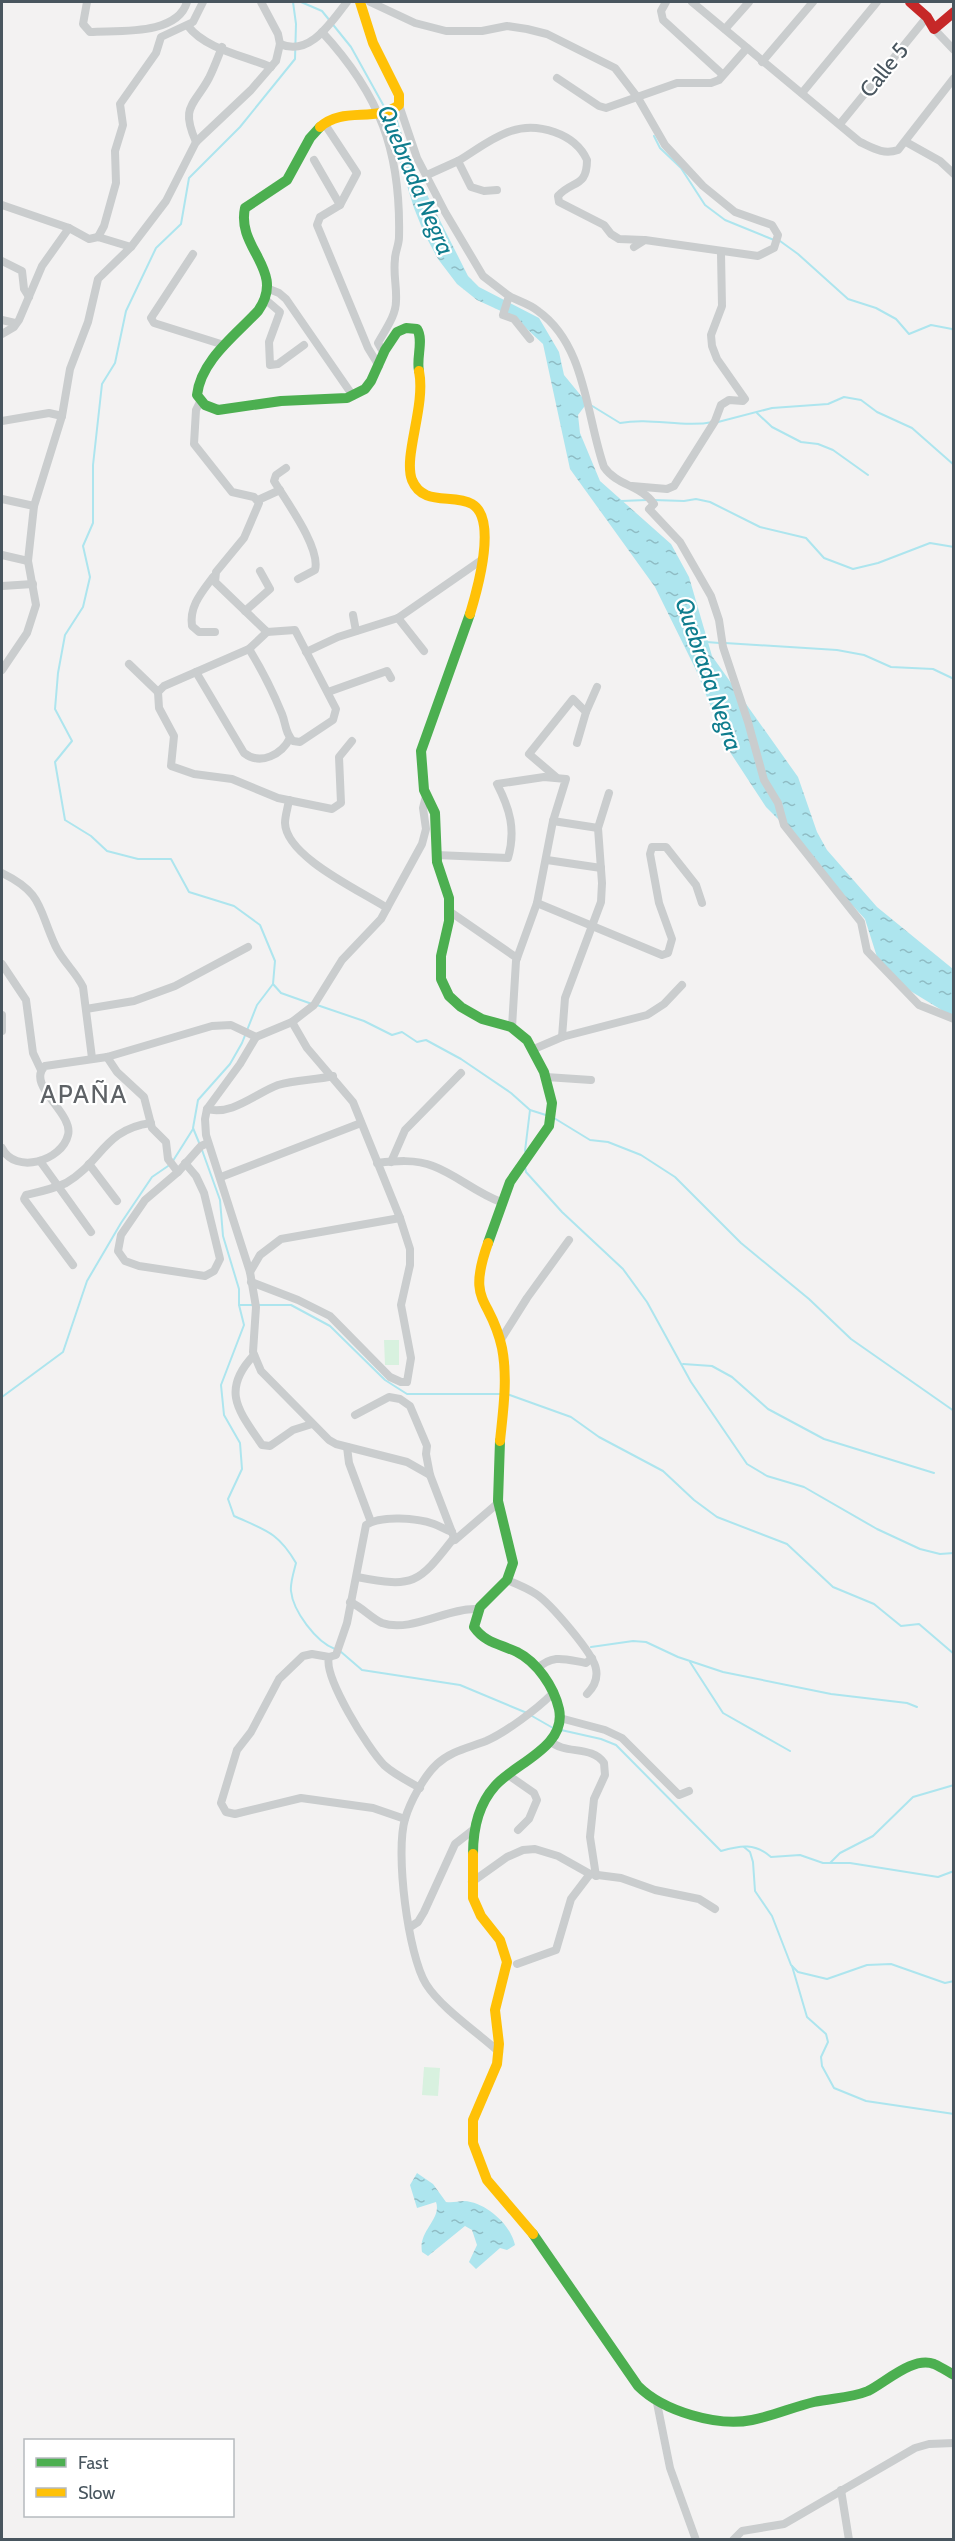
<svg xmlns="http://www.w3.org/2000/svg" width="955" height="2541" font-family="Cabin,sans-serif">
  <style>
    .pitch { fill: #d8f1df }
    .water { fill: url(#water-ripples) }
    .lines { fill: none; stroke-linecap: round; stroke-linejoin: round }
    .stream { stroke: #ade5ee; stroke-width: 2 }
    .street { stroke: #cacdce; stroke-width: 8 }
    .fast { stroke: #4caf50; stroke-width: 10 }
    .slow { stroke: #ffc107; stroke-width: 10 }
    .jam { stroke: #c62828; stroke-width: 10 }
    .labels { text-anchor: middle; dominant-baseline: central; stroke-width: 4.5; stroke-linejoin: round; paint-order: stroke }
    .street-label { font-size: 22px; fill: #49565f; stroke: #fff }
    .water-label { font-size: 24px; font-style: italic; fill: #0f7d8e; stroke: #fff }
    .quarter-label { font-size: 26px; letter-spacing: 1.5px; fill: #5e6266; stroke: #fff }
  </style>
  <defs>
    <pattern id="water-ripples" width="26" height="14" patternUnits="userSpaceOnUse" patternTransform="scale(1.5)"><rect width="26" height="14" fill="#ade5ee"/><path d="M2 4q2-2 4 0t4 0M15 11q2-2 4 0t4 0" fill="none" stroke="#8fbcc4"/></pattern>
  </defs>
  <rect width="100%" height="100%" fill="#f3f2f2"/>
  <g class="pitch">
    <path d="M384,1340H399V1365H385Z"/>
    <path d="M424,2067L440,2068L438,2096L422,2095Z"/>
  </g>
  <g class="water">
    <path d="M397,118L410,161L468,276L479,287L539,318L559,352L564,375L587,403L578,415L580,433L600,481L671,544L689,577L712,656L798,777L817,832L827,850L877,907L953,969V1017L899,984L877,957L865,919L812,861L784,825L766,807L728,749L696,670L655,587L570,469L543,344L514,317L477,300L457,284L438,259L424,233L414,208L392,137L389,122Z"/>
    <path d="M417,2173L433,2184L446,2202C453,2203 458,2201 464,2201C486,2202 511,2225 515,2245L507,2250L500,2248L476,2269L469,2262L477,2245L472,2230L465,2226L428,2256L422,2252C418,2231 442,2219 436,2202L417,2208L410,2185Z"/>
  </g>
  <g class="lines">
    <g class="stream">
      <path d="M301,2L322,11L351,47L386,110"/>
      <path d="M654,136L660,148L681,168L705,205L725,220L774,240"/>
      <path d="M780,241L798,254L848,299L876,308L896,319L909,334L931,325L952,329L954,332"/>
      <path d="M589,404L620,423C651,417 683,428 713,422"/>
      <path d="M757,413L772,427L801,442L818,444L833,450L868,475"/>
      <path d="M718,422L772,408L828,404L844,397L861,400L877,412L912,428L954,465"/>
      <path d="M653,500L684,501L696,499L710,502L760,527L806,538L824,558L853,569L878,563L930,543L954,547"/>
      <path d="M621,501L647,500"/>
      <path d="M707,642L719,643"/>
      <path d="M725,643L837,650L864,655L891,667L933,669L954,679"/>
      <path d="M273,984L281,993L312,1004"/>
      <path d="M317,1005L364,1021L392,1035L402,1032L417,1042L426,1040L461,1059L511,1093L530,1110L549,1116"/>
      <path d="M554,1118L590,1140L608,1142L641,1155L675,1177L741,1243L809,1299L851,1339L954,1411"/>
      <path d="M200,1145L193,1128L198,1100L230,1064L242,1043L257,1005L273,984L275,961L260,925L234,906L189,892L171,859H138L107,851L91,836L65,820L55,762L72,741L55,709L58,673L65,635L83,607L90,577L83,546L93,523V465L102,384L115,363L126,311L156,248L181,224L189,178L240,127L295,59L296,24L293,2"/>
      <path d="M202,1150L220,1200L223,1236L239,1289V1305L244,1325L221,1385L224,1415L240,1443L242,1469L228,1499L234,1516C265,1530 278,1532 296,1563C294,1571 290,1583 291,1591C293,1611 316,1642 335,1649"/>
      <path d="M525,1151L530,1110"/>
      <path d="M525,1167L526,1172L562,1212L623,1269L647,1302L691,1382L747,1464L767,1476L804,1487L877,1529L920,1549L940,1554L954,1553"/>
      <path d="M239,1305H291L330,1326L385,1380L407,1394H502"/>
      <path d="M683,1364L712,1366L732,1377L768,1409L824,1439L934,1473"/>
      <path d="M507,1394L571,1417L599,1437L663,1471L694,1500L717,1517L787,1544L833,1587L874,1604L901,1626L919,1624L954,1654"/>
      <path d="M2,1397L63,1352L87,1281L121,1223L152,1177L171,1164L193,1129"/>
      <path d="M591,1647L633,1641L646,1642L678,1657L723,1672L831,1694L907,1703L917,1707"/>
      <path d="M340,1651L362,1670L460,1685L527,1713"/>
      <path d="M690,1662L723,1713L790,1751"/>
      <path d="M532,1716L553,1728"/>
      <path d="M561,1730L601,1739L616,1745L721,1851C741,1845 755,1843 771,1857L800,1855L823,1863H850L938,1877L954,1871"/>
      <path d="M744,1847L750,1852L753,1862L755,1891L772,1916L791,1965L798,1972L827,1979L867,1965L891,1964L945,1983L954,1981"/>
      <path d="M830,1863L840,1853L873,1836L913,1797L954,1785"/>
      <path d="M792,1966L807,2017L826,2034L828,2042L821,2057L822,2066L834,2088L866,2101L954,2114"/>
    </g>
    <g class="street">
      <path d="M87,2L83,24L90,32C118,30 177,36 187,2"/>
      <path d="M370,2L415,23L446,31H482L507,26L527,29L547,34L615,68L638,98L665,145L703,186L735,212L772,225L778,235L774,248L758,256L645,240L634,247"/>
      <path d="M666,2L661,11L663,20L722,74"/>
      <path d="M692,2L860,142C873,148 883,155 898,150L954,78"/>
      <path d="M188,26C205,49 245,56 271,67"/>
      <path d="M725,29L749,2"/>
      <path d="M934,29L954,50"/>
      <path d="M322,32C380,95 401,151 399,237C399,245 395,252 395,259C393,274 397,287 396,301C396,316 385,330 378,343L383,352"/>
      <path d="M280,44C310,57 331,22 347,2"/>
      <path d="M762,62L813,2"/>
      <path d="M557,78L599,106L606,108L677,83H711L719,80L747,48"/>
      <path d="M802,93L877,2"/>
      <path d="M399,105L417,158L445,212L483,276L509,296L503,315L514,319L530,339"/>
      <path d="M324,123L357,173L340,205L320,217L317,225L368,348L379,366"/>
      <path d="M840,124L927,17"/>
      <path d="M196,142C180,106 194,106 209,78C214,68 218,57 222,47"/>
      <path d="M906,142L940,161L954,174"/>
      <path d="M314,160L340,205"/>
      <path d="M458,161C475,151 492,137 511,131C537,122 575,133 587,160C587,188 572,180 558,196L559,202L604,225L611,234L619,239L644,240"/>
      <path d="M427,175L458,161L471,187L484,191L497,190"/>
      <path d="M2,205L69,228L89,239L98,237L131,247"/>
      <path d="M98,237L104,226L116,183L115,151L123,125L120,104L156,53L161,37L193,22L203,2"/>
      <path d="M193,254L151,318L154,323L224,345"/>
      <path d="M2,261L22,271L24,289L29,297"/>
      <path d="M269,289L279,293L286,299L353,396"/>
      <path d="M509,296C518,301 530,304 538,311C586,345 586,416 604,467C617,486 641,485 654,504L649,509L680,542L711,596L719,620L723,647L748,722L764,780L778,803L784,825L861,922L867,951L919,1005L954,1019"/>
      <path d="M266,300L280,312L269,342L270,365L278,364L304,345"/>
      <path d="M2,320L15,323"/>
      <path d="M2,334L14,327L19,320L42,266L69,228"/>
      <path d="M200,402L196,410L194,444L232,492L254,497L259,503L244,538L216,572L215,582L267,632L295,630L336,709L333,720L300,742L293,741C285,733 286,724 282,714C273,692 262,670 249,649"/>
      <path d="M2,421L49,413L62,416"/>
      <path d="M286,468L276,475L274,481C286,501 321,548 315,570L298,579"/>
      <path d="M632,486L667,489L674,486L715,421L721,405L729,400L743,401L745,399L717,359L712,346L711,335L722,306L721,253"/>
      <path d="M2,499L34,506"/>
      <path d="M258,500L280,490"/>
      <path d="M2,555L28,561"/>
      <path d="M213,577C202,592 189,606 192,626L199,632H215"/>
      <path d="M2,586L33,584"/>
      <path d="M245,611L270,589L260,571"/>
      <path d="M353,615L356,631"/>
      <path d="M398,618L424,651"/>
      <path d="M267,632L249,649L164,686L158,692L159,708L174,736L171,766L194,774L232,779L278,798L332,809L341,803L339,757L352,741"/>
      <path d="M306,652L338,637L398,618L483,559"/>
      <path d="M129,664L158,692"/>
      <path d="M2,670L27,633L36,605L28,561L34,506L62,416L70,369L88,322L98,279L131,247L166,201L196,142L251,90L276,61L280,44L278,34L261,2"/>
      <path d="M196,672L244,753C261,766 282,754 290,738"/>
      <path d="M328,692L387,671L391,678"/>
      <path d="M586,712L597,687"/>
      <path d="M556,777L529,754L573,699L586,712L577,743"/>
      <path d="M289,800C288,807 285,816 285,823C286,857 361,891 387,908"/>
      <path d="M553,821L598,828"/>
      <path d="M436,855L508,858C516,830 510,809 497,784L544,777L566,779L553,821L537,903L516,961L512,1027"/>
      <path d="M547,860L601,868"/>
      <path d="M2,873C43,893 38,908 55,945C62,961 76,972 83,987L92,1058"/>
      <path d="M537,903L662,955L668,953L672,939L659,903L650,854L652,847H666L696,885L702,903"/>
      <path d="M449,911L517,958"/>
      <path d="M2,964L26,1000L33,1053L41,1070"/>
      <path d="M86,1009L134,1001L175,986L248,947"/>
      <path d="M2,1015V1031"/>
      <path d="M256,1037L240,1064L207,1109L205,1119L206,1135L250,1272L256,1307L253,1352L261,1371L329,1440L336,1444L407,1462L430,1475"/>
      <path d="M562,1037L565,998L601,902L602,883L598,828L609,793"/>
      <path d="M534,1049L562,1037L647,1015L664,1004L682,985"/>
      <path d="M107,1057L117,1072L144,1097L152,1128L166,1142L168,1159L178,1172L201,1146L208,1143"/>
      <path d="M546,1077L591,1080"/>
      <path d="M207,1109C232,1116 256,1093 278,1085C295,1080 316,1080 333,1076"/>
      <path d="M2,1148C15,1175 62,1161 68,1135C74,1113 25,1085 45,1066L107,1057L212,1026L231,1025L256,1037L292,1022L314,1005L342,960L381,919L422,844L426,829L423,808L426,796"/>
      <path d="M40,1161L91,1232"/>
      <path d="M391,1162L405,1130L461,1073"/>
      <path d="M377,1163C395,1161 416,1159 433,1166C457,1175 476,1193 501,1202"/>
      <path d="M89,1164L117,1201"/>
      <path d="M178,1172L145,1200L121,1235L118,1251L125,1261L139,1266L205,1276L214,1271L220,1259L204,1193L196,1176L185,1163"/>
      <path d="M221,1177L361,1123"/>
      <path d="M73,1265L24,1199L26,1195C39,1192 53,1189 66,1183C101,1163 104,1129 151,1123"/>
      <path d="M250,1272L260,1255L281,1239L400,1218"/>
      <path d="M251,1282L298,1300L330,1316L390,1377L401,1382H407L411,1358L401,1305L410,1265V1249L400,1218L353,1102L307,1048L292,1022"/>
      <path d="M500,1341L527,1298L569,1240"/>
      <path d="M254,1355C220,1391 239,1411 262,1445L270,1446L293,1430L312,1424"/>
      <path d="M355,1415L389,1397L400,1399L410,1406L427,1446L426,1454L430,1475L455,1540L498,1503"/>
      <path d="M347,1447L349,1463L371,1522"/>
      <path d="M357,1577C414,1588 418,1584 453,1539"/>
      <path d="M507,1580C517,1584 527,1588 536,1594C550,1603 594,1654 596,1669C598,1679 594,1687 587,1694"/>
      <path d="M350,1602C362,1607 371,1618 382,1623C410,1633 448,1608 476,1609"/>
      <path d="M329,1657L336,1655L347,1623L366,1525C381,1515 417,1518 434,1524C440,1526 445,1530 452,1532"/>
      <path d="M537,1669C553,1653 567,1660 586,1663L592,1658"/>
      <path d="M560,1718L605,1730L622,1738L679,1795L689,1791"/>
      <path d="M550,1741C565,1755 592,1745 604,1763L605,1775L594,1799L590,1837L596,1876"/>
      <path d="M508,1775L534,1793L537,1800L529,1819L518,1830"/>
      <path d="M405,1819L373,1808L301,1798L235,1814L226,1812L221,1803L237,1750L251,1732L279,1679L303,1656L312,1654L329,1657C323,1677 369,1750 384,1765C395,1775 408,1781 420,1788"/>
      <path d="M472,1882L507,1857L523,1850L535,1849L558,1856L590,1874L621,1878L655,1890L699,1899L715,1909"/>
      <path d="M410,1927L418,1922L424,1912L455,1844L473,1830"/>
      <path d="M517,1964L556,1950L571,1899L590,1874"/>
      <path d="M499,2052C477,2032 441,2008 426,1984C408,1955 395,1852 405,1819C410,1802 424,1776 437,1764C451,1751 468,1748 486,1741C505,1733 537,1709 552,1694"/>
      <path d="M657,2403L670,2468L696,2540"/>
      <path d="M841,2490L849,2540"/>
      <path d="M733,2540L742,2531L784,2524L915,2448L929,2444L954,2443"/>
    </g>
    <g class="fast">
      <path d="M320,127L310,138L287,180L245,208C236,249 287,270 258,311C236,335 201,360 197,395L205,405L218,410L281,401L347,398L365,389L371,381L385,350L397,332L406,328L417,329C424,340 416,358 419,371"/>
      <path d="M470,614L421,751L424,790L435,813L437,862L449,898V921L441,956V979L449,996L461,1007L482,1019L511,1027L527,1040L544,1072L552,1103L549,1126L510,1182L488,1243"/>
      <path d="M473,1854C473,1831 478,1805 495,1786C515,1763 567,1747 559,1709C554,1687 537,1662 517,1652C500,1644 485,1643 474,1627L480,1607L507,1580L513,1563L498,1501L500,1441"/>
      <path d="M533,2234L638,2386C663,2411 717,2427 752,2420C773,2416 793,2407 814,2402C832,2398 851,2398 868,2391C886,2382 913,2356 934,2364C941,2367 947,2371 954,2375"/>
    </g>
    <g class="slow">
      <path d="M320,127C343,106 375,123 399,105V95L373,43L360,2"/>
      <path d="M419,371C426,406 403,456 412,480C423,507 453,493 472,504C498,519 477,591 470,614"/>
      <path d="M488,1243C466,1305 491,1296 502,1348C508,1379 503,1411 500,1441"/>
      <path d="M473,1854V1898L481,1916L500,1940L507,1962L495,2010L499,2044L497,2064L473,2120V2143L487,2180L533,2234"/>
    </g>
    <path class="jam" d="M910,2L927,17L934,29L954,12"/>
  </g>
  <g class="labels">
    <g class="street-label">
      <text transform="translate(884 70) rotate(-51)">Calle 5</text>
    </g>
    <g class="water-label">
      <text transform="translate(416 180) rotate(67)">Quebrada Negra</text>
      <text transform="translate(709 674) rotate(71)">Quebrada Negra</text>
    </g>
    <g class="quarter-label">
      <text x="84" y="1094">APAÑA</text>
    </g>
  </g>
  <rect width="955" height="2541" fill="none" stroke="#49565f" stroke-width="6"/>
  <rect x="24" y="2439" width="210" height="78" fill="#ffffff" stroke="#b6bbbf" stroke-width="1.5"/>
  <rect x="36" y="2458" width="30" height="9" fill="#4caf50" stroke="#b6bbbf" stroke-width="1.5"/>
  <text x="78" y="2469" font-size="18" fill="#49565f">Fast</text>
  <rect x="36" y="2488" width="30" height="9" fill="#ffc107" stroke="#b6bbbf" stroke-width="1.5"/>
  <text x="78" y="2499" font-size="18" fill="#49565f">Slow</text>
</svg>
